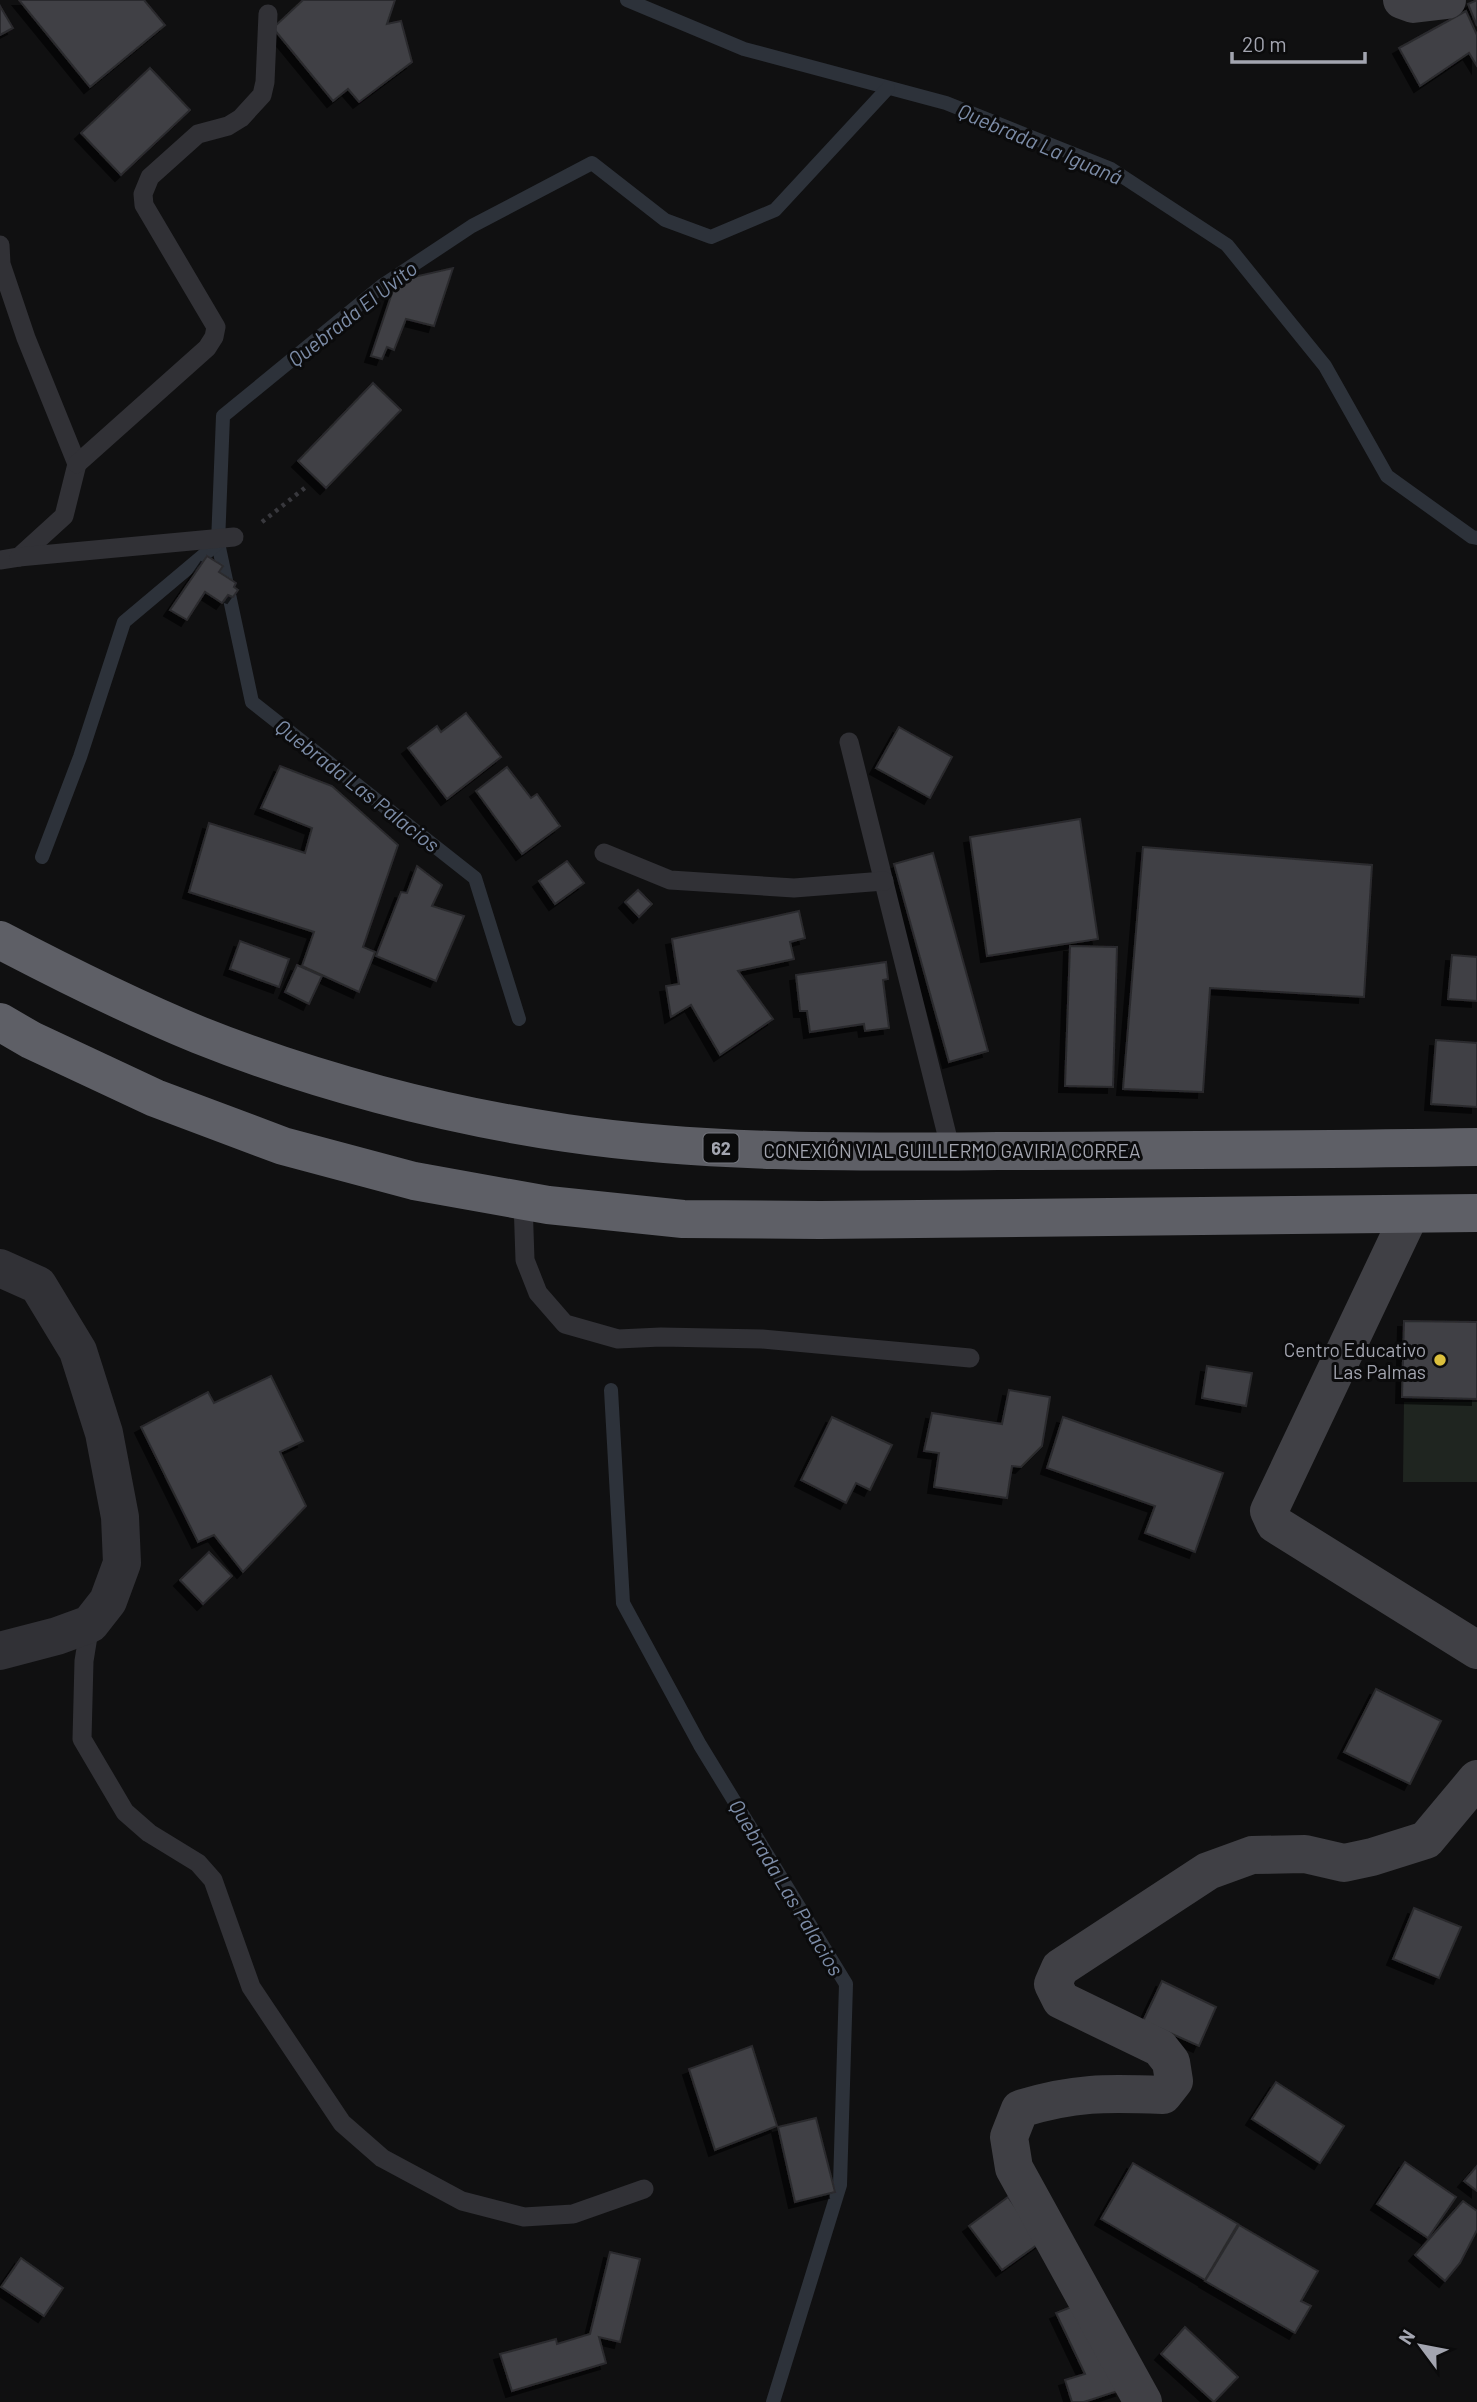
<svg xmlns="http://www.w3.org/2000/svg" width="1477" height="2402" font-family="Barlow,sans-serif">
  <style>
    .green { fill: #1f2520 }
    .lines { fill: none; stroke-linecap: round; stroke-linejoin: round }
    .stream { stroke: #2d323a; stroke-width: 14 }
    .building { fill: #3f4044; stroke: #2b2a2d; stroke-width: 2; filter: url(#shadow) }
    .path { stroke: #38383d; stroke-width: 4.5; stroke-dasharray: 3.5 5; stroke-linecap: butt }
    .lane { stroke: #313136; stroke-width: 19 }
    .street { stroke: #313136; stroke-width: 38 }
    .secondary { stroke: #404045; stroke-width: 38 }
    .highway { stroke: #5e5f66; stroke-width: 38 }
    .poi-dot { fill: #dcc03d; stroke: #0b0b0c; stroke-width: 2.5 }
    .labels { text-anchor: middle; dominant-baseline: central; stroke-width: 6; stroke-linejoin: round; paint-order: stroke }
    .shield { fill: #0b0b0c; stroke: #75777f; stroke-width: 2 }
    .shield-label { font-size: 18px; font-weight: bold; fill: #a3a5b0 }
    .street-label { font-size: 19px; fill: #a3a5b0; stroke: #0b0b0c }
    .poi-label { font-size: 19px; fill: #a3a5b0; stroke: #0b0b0c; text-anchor: end }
    .water-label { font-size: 21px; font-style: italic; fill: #7d8da8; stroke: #0b0b0c }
  </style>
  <defs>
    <filter id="shadow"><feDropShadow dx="-6" dy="6" stdDeviation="0" flood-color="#0009"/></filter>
  </defs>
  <rect width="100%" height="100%" fill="#101011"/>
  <path class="green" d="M1404,1402H1477V1482H1403Z"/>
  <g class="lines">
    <g class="stream">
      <path d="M627,0L744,49L946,103L1111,169L1227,245L1325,366L1387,476L1472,537L1477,538"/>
      <path d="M218,543L252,702L475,878L519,1019"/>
      <path d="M42,857L80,757L124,622L218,543L223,416L383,285L472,226L592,163L665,220L711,237L775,210L888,88"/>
      <path d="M611,1390L623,1603L700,1745L846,1984L840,2185L773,2402"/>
    </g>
  </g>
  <g class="building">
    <path d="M19,0H144L165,25L90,87Z"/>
    <path d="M303,0H395L387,24L401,21L412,62L359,102L348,89L333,101L273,28Z"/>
    <path d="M1477,0V26L1468,4Z"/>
    <path d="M0,6L13,28L0,35Z"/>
    <path d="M1466,11L1477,35V66L1469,53L1420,86L1399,48Z"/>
    <path d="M150,68L190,110L121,175L81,133Z"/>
    <path d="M453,268L434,326L406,319L394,350L387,347L382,359L371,356L396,281Z"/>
    <path d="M373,383L401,410L326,488L298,461Z"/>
    <path d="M207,556L223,566L219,572L236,583L234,587L238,590L233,597L228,595L222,603L205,592L187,620L170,610Z"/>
    <path d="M466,713L501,757L447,799L408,748L437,726L441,732Z"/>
    <path d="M899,727L952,757L930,798L876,768Z"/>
    <path d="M280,766L332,786L398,845L363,947L375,952L359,992L302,966L314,932L189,892L209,823L305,853L312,828L261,808Z"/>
    <path d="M507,767L531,798L537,794L560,826L522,854L476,791Z"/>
    <path d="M1080,819L1098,939L987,956L970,837Z"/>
    <path d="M1143,847L1372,865L1364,997L1210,988L1203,1092L1123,1089Z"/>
    <path d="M933,853L988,1051L949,1062L894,864Z"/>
    <path d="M567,861L584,883L555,904L539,881Z"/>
    <path d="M417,866L442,885L432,906L464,916L436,981L376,956L401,892L407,893Z"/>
    <path d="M638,890L652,904L639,917L625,902Z"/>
    <path d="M799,911L805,938L790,942L794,959L738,971L773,1019L720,1055L691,1005L671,1017L666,986L679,984L672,939Z"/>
    <path d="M240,941L289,959L279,987L230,969Z"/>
    <path d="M1070,946L1117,947L1113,1087L1065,1086Z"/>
    <path d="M1452,955L1477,957V1001L1448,999Z"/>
    <path d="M886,962L888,979L883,980L889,1028L865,1031L864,1024L810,1032L807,1011H800L796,975Z"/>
    <path d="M297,965L322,976L309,1004L285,992Z"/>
    <path d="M1436,1040L1477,1043V1107L1431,1104Z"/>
    <path d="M1404,1321L1477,1322V1399L1402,1397Z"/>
    <path d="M1207,1366L1252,1373L1246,1406L1202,1398Z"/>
    <path d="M271,1376L303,1441L280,1452L306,1506L243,1572L214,1535L198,1542L141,1427L208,1392L214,1403Z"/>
    <path d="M1009,1390L1050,1397L1042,1446L1021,1467L1012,1466L1007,1498L934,1487L939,1453L924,1451L932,1413L1002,1424Z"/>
    <path d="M832,1417L892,1445L870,1490L856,1483L846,1503L801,1480Z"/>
    <path d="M1063,1417L1223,1473L1195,1552L1145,1533L1155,1506L1047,1468Z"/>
    <path d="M209,1552L232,1576L203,1604L180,1580Z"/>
    <path d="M1376,1689L1441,1721L1410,1784L1344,1752Z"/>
    <path d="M1414,1908L1461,1927L1439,1978L1393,1959Z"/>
    <path d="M1162,1981L1216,2007L1199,2046L1143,2021Z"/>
    <path d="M752,2046L777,2126L715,2150L689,2069Z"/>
    <path d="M1276,2082L1344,2126L1320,2163L1252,2119Z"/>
    <path d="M816,2118L835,2192L795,2202L778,2127Z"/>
    <path d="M1405,2162L1456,2197L1428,2238L1377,2204Z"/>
    <path d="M1133,2163L1238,2224L1205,2280L1101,2219Z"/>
    <path d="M1477,2166V2191L1464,2181Z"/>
    <path d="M1008,2197L1041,2242L1002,2270L969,2226Z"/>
    <path d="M1463,2201L1477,2211V2230L1460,2263L1445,2281L1415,2255Z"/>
    <path d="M1239,2225L1318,2271L1301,2301L1311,2306L1295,2333L1205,2281Z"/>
    <path d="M610,2252L640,2259L620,2342L599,2337L606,2363L512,2391L500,2354L556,2339L557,2344L590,2334Z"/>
    <path d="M21,2258L63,2288L44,2316L1,2287Z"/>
    <path d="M1076,2305L1121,2390L1084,2402H1072L1065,2380L1085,2374L1056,2313Z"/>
    <path d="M1185,2327L1238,2377L1214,2402L1161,2354Z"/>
  </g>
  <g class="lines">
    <path class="path" d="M262,522L306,487"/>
    <g class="lane">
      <path d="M0,245L1,264L26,338L77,464L64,516L19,557L0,560"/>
      <path d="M77,464L207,348L214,337L216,327L144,205L143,194L150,177L198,134L228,126L241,118L262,95L265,82L268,14"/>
      <path d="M19,557L234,537"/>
      <path d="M849,742L951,1151"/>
      <path d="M604,853L670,880L794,888L884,881"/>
      <path d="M523,1201L525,1260L538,1293L565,1324L618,1339L661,1337L762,1339L970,1358"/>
      <path d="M90,1624L84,1661L82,1739L125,1812L149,1833L198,1863L213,1880L251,1987L342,2123L382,2158L462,2201L524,2217L573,2214L644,2189"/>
    </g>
    <path class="street" d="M0,1268L38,1285L78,1351L104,1433L120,1517L122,1563L108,1601L90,1624L57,1636L0,1651"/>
    <g class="secondary">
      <path d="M1402,0L1413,4L1447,0"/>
      <path d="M1410,1214L1269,1511L1275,1524L1477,1650"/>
      <path d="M1143,2402L1014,2168L1009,2137L1020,2109C1074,2092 1107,2093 1163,2095L1174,2081L1171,2062L1160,2048L1061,2000L1053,1984L1060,1968L1208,1871L1252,1855L1305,1854L1344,1863L1372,1857L1426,1840L1477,1779"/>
    </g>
    <g class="highway">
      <path d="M0,940C65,974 131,1007 199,1035C314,1081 443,1115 566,1133C709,1154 854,1152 998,1151C1158,1150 1317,1150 1477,1147"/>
      <path d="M0,1022L31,1040L155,1098L283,1146L414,1181L548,1205L683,1219L820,1220L1477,1213"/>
    </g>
  </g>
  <circle class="poi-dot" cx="1440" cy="1360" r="7"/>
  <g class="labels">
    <rect class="shield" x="703.5" y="1133.5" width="35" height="29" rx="5"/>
    <g class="shield-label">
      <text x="721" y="1148">62</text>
    </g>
    <g class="street-label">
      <text x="952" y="1150">CONEXIÓN VIAL GUILLERMO GAVIRIA CORREA</text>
    </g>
    <g class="poi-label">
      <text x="1426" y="1349">Centro Educativo<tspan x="1426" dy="22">Las Palmas</tspan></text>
    </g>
    <g class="water-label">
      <text transform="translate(1040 143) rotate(23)">Quebrada La Iguaná</text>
      <text transform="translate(352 313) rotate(-38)">Quebrada El Uvito</text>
      <text transform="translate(358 785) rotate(38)">Quebrada Las Palacios</text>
      <text transform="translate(787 1887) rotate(59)">Quebrada Las Palacios</text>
    </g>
  </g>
  <g transform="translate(1421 2346) rotate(302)" stroke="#0b0b0c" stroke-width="5" paint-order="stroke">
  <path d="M0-5L12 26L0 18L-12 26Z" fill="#a3a5b0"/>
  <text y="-10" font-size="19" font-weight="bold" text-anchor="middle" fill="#a3a5b0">N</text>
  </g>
  <path d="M1232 52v10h133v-10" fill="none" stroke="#a3a5b0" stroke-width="3.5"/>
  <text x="1242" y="52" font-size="21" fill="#a3a5b0" stroke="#0b0b0c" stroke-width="5" paint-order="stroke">20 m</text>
</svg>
